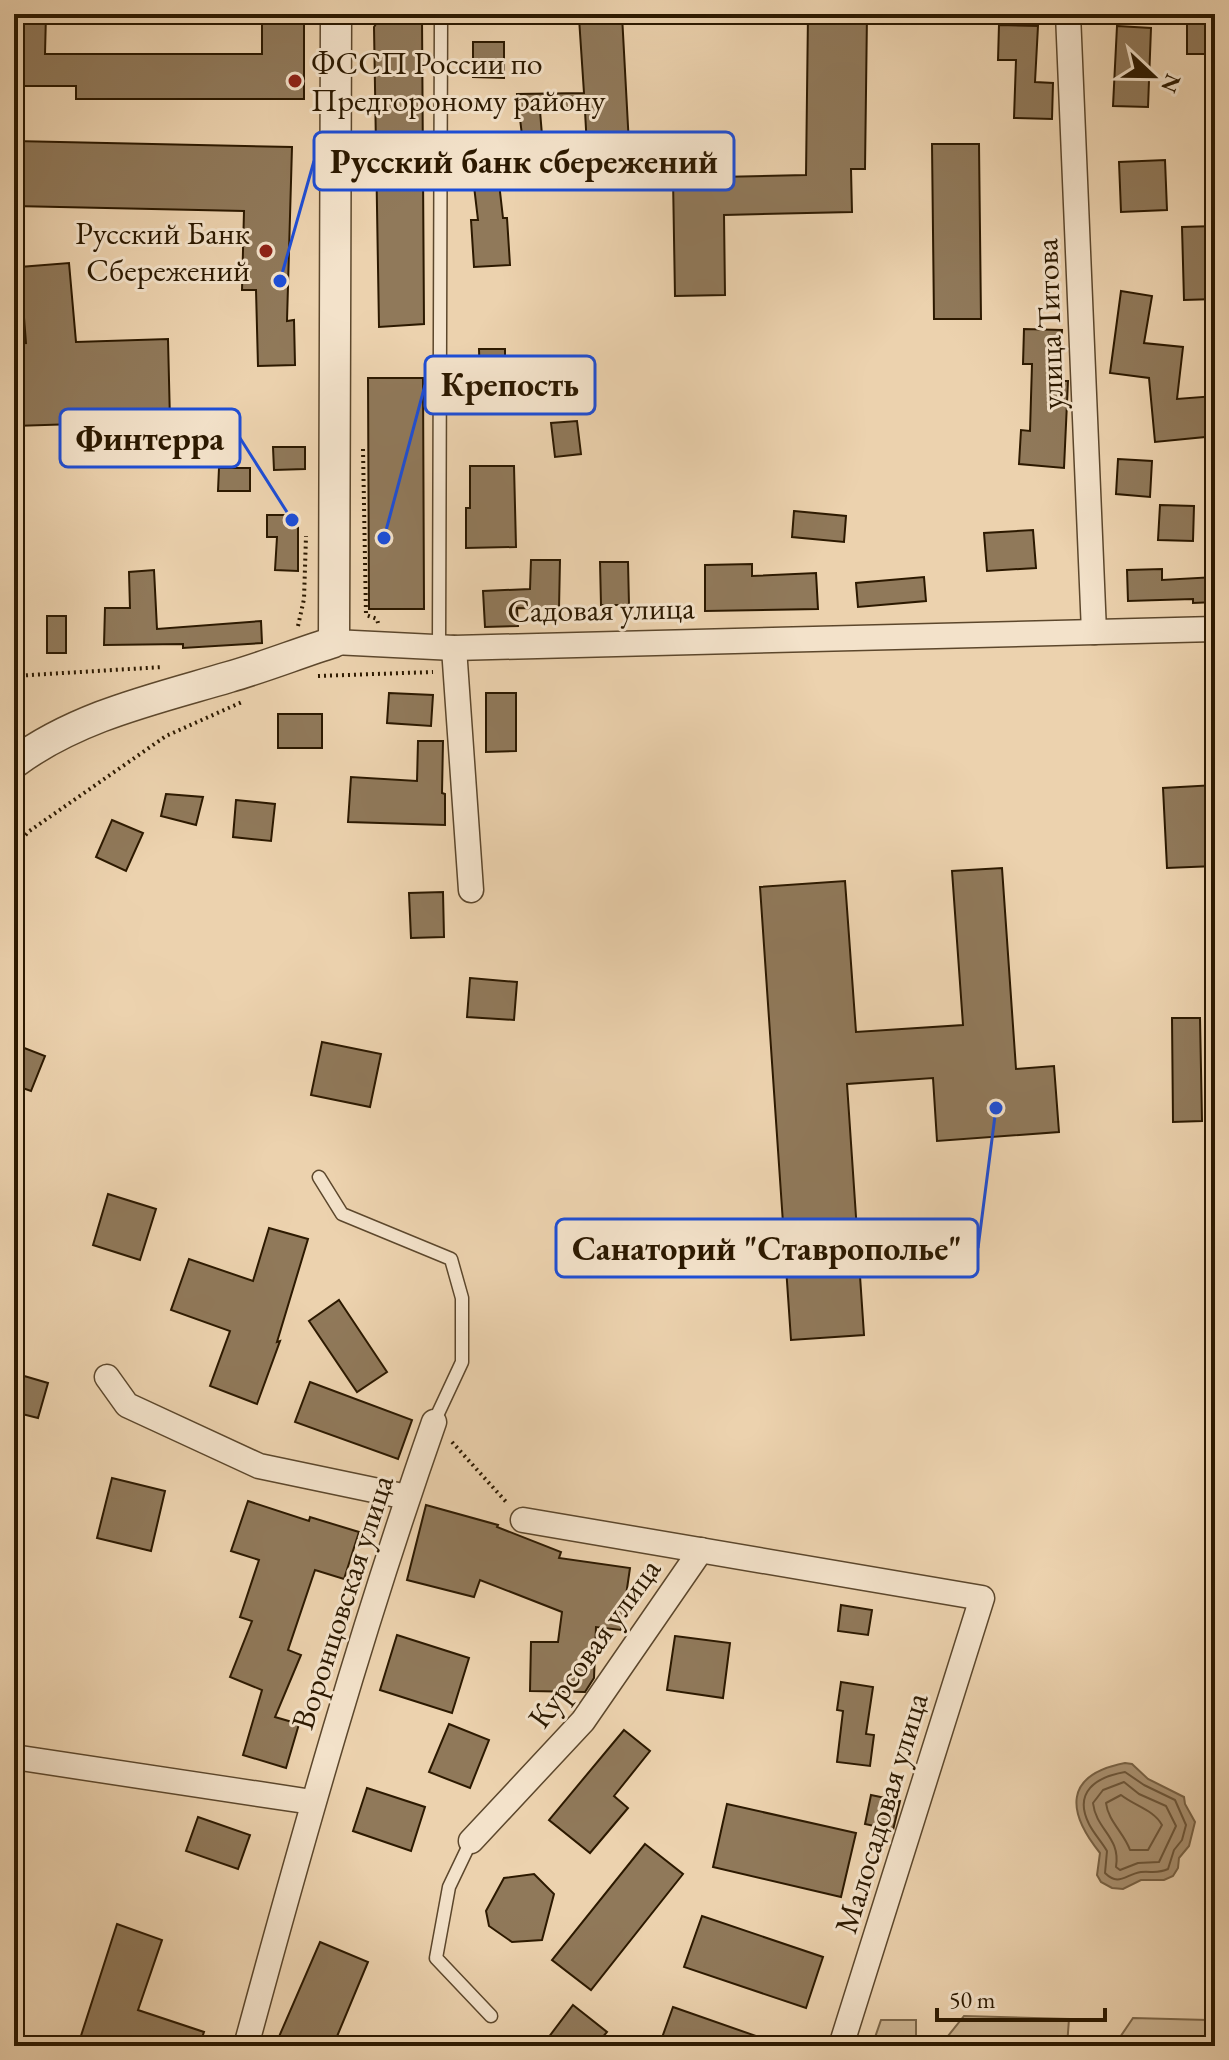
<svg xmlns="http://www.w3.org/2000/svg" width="1229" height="2060" font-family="'EB Garamond',serif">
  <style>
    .green { fill: #cbb390; stroke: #7c6648; stroke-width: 2 }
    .water { fill: #ab9373; stroke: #786245; stroke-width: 2 }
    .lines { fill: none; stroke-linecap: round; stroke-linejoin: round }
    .shore { stroke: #6c563a; stroke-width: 2 }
    .building { fill: #90795a; stroke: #2c1900; stroke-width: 2 }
    .service-casing { stroke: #5c472c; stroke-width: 15 }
    .minor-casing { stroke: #5c472c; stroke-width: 27 }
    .tertiary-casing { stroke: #5c472c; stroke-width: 33 }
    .path { stroke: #2c1900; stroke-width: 4; stroke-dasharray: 2 4; stroke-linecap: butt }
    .service { stroke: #f3e2ca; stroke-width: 12 }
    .minor { stroke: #f3e2ca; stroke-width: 24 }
    .tertiary { stroke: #f3e2ca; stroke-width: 30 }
    .poi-dot { fill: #8f2418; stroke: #f3e2ca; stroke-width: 3 }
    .labels { text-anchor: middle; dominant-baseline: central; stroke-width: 6; stroke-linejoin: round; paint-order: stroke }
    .poi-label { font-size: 32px; fill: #2c1900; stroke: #f3e2ca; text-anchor: start }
    .street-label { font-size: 32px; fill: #2c1900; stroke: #f3e2ca }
    .leader { fill: none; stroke: #1d4ed8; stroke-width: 3 }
    .callout-dot { fill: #1d4ed8; stroke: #f3e2ca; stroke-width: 3 }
    .callout { fill: #f3e2ca; stroke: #1d4ed8; stroke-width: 3 }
    .callout-label { font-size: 34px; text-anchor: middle; font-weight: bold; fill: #2c1900 }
  </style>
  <rect width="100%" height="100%" fill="#ecd2ae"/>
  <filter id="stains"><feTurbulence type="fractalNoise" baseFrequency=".0025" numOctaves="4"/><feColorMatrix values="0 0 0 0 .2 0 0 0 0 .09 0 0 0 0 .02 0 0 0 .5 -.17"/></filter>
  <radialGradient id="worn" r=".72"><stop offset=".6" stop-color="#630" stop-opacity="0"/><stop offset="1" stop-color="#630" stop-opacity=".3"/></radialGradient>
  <g class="green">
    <path d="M964,2016L1069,2019L1067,2046H940Z"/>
    <path d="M1133,2018L1208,2020L1215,2024V2046H1114Z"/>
    <path d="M881,2020H916V2046H872Z"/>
  </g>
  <path class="water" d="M1125,1763L1132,1764L1148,1779L1184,1797L1185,1804L1195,1822L1189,1846L1179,1858L1178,1868L1173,1876L1164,1880H1141L1123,1889L1112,1888L1101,1882L1097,1875L1100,1853C1067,1812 1063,1775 1125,1763Z"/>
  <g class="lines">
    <g class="shore">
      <path d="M1125,1772L1144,1785L1175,1800L1186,1825L1182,1840L1174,1850L1168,1869C1158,1874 1151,1871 1141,1872C1126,1874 1119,1887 1105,1873L1107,1851C1102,1842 1094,1834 1089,1824C1073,1792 1096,1777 1125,1772Z"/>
      <path d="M1124,1782L1139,1794L1166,1806L1176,1826L1159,1862L1138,1863L1120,1870L1116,1867C1121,1837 1096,1830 1093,1803L1103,1790Z"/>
      <path d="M1121,1795C1135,1806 1154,1810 1162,1825L1148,1850H1130C1124,1833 1108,1821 1106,1803Z"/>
    </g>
  </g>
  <g class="building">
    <path d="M14,14H46L45,54H262V14H304V99H76V86H14Z"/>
    <path d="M808,14H867L865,169H851L852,212L724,215L725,295L675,296L673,178L806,175Z"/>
    <rect x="1187" y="14" width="28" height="40"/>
    <path d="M382,15L422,18L424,324L379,327L374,27Z"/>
    <path d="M622,15L631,182L589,184L585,111H540L544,159L525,160L517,94L584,93L579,18Z"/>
    <path d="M999,25L1038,26L1035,82L1053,83L1052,119L1014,118L1016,60H998Z"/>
    <path d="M1117,26L1151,28L1148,107L1113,106Z"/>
    <path d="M473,42H504V78L473,77Z"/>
    <path d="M14,141L292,147L287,321L294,320L295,365L258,366L256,290H242L244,211L14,206Z"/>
    <path d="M932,144H979L981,319H934Z"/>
    <path d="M1165,160L1167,210L1121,212L1119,162Z"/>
    <path d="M499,183L503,218H507L510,265L474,267L471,220H478L474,186Z"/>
    <path d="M1215,226V299L1184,300L1182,227Z"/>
    <path d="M69,263L76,342L168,339L170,421L14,426V344L26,343L20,267Z"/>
    <path d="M1121,291L1152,296L1144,343L1183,347L1177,399L1215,396V436L1155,442L1149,378L1110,373Z"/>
    <path d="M1024,329L1062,330L1059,381H1068L1064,468L1019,464L1021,430L1030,431L1032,364H1023Z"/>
    <path d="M479,349H505V381H480Z"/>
    <path d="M368,378H423L424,609H369Z"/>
    <path d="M577,421L581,454L555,457L551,423Z"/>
    <path d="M273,447H305V469L274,470Z"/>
    <path d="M1118,459L1152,461L1150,497L1116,494Z"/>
    <path d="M470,466H514L516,547L466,548V508H470Z"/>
    <path d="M219,468H250V491H218Z"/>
    <path d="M1160,505L1194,506L1193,541L1158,540Z"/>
    <path d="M794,511L846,516L844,542L792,537Z"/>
    <path d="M267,515H298V571L275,570L277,537H267Z"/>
    <path d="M1033,530L1036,568L987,571L984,533Z"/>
    <path d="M531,560H560L559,609L517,608L518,626L485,627L483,591L530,589Z"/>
    <path d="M600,562H628L629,605H601Z"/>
    <path d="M752,564V576L816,573L818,609L705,611V565Z"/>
    <path d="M1162,569V580L1215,577V602L1193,603V599L1128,601L1127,570Z"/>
    <path d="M154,570L157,629L261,621L262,643L183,648V644L104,645L105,608H130L129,572Z"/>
    <path d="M924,577L926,601L858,607L856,583Z"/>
    <rect x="47" y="616" width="19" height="37"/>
    <path d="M389,693L433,695L431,726L387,723Z"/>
    <path d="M486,693H516V751L486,752Z"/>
    <rect x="278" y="714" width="44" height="34"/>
    <path d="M418,741H443L442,793L445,794V825L348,822L351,777L417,781Z"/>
    <path d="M1215,785V866L1167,868L1163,788Z"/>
    <path d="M166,794L203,797L196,825L161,816Z"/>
    <path d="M236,800L275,804L271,841L233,837Z"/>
    <path d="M112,820L143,833L126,871L96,857Z"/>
    <path d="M1002,868L1016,1069L1054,1066L1059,1132L937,1141L933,1078L847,1084L864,1335L791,1340L760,887L845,881L856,1032L963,1025L952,871Z"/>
    <path d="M443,892L444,937L411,938L409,893Z"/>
    <path d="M470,978L517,982L514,1020L467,1017Z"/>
    <path d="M1172,1018H1200L1202,1121L1173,1122Z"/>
    <path d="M322,1042L381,1054L370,1107L311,1095Z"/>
    <path d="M14,1044L45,1056L31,1091L14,1085Z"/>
    <path d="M108,1194L156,1209L140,1260L93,1245Z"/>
    <path d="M269,1228L308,1239L277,1342L280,1341L257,1404L210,1386L230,1331L171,1310L189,1259L253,1281Z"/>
    <path d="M339,1300L387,1372L357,1392L309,1321Z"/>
    <path d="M14,1373L48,1383L38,1418L14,1412Z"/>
    <path d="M310,1382L412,1420L398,1459L295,1422Z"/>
    <path d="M112,1478L165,1491L151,1551L97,1538Z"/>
    <path d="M248,1501L309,1521L310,1517L359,1532L344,1579L315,1570L288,1650L301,1655L275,1717L299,1724L286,1768L243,1755L262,1690L230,1677L252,1621L240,1617L259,1560L231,1551Z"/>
    <path d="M426,1505L498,1525L497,1527L561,1552L559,1558L630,1568L621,1630L596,1627L594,1678L585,1692L530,1691L531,1642H558L562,1612L480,1580L474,1597L407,1580Z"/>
    <path d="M841,1605L872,1610L868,1635L838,1631Z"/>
    <path d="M397,1635L469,1658L452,1713L380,1690Z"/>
    <path d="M675,1636L730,1643L723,1698L667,1690Z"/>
    <path d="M841,1682L873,1687L866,1734L874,1735L870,1766L837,1762L843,1711L837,1710Z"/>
    <path d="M449,1724L489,1740L470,1788L429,1772Z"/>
    <path d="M624,1730L650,1751L614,1796L628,1808L590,1853L549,1820Z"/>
    <path d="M367,1788L425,1807L411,1851L353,1831Z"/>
    <path d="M871,1795L900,1801L893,1830L865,1824Z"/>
    <path d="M727,1804L856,1833L841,1897L713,1867Z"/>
    <path d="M198,1817L250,1835L238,1869L186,1851Z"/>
    <path d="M645,1844L683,1874L591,1990L552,1960Z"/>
    <path d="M534,1874L554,1894L542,1940L512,1942L489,1926L486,1911L504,1878Z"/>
    <path d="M702,1916L823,1957L806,2008L684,1967Z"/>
    <path d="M117,1924L162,1940L138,2010L204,2032L199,2046H90L79,2042Z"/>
    <path d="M320,1942L368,1962L333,2046H295L278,2039Z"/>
    <path d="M573,2005L607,2032L595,2046H542Z"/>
    <path d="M673,2007L776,2043L775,2046H659Z"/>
  </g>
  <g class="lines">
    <defs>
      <g id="service">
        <path d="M439,648L441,14"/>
        <path d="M319,1177L342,1214L451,1259L462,1298V1362L434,1422"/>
        <path d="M471,1841L449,1887L436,1958L491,2016"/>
      </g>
      <g id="minor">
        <path d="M1068,14L1094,632"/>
        <path d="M334,642L454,648L1215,629"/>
        <path d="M454,648L471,890"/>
        <path d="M107,1377L127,1405L259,1466L407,1497"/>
        <path d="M523,1520L982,1598L841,2046"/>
        <path d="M14,1757L312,1802"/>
        <path d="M471,1841L583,1721L701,1550"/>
        <path d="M246,2046C303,1836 362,1627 434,1422"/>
      </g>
      <path id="tertiary" d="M14,763C77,716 155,699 229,677C264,667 299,653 334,642L336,14"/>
    </defs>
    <use href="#service" class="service-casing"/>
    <use href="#minor" class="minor-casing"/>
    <use href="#tertiary" class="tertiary-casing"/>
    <g class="path">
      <path d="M363,449L366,615L377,619L378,623"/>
      <path d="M298,626L304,599L306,536"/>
      <path d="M14,676L163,667"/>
      <path d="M318,676L433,672"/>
      <path d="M14,849L28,832L166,736L242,702"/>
      <path d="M452,1442L508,1504"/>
    </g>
    <use href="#service" class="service"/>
    <use href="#minor" class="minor"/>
    <use href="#tertiary" class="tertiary"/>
  </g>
  <g class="poi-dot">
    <circle cx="295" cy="81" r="8"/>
    <circle cx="266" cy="251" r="8"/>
  </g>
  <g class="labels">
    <g class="poi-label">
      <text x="311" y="63">ФССП России по<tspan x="311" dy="37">Предгороному району</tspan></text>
      <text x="250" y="233" text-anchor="end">Русский Банк<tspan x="250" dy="37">Сбережений</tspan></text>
    </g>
    <g class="street-label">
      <text transform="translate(1049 324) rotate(-92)">улица Титова</text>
      <text transform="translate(601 609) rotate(-1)">Садовая улица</text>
      <text transform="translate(342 1602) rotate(-72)">Воронцовская улица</text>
      <text transform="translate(594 1643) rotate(-54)">Курсовая улица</text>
      <text transform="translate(881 1813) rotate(-73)">Малосадовая улица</text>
    </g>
  </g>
  <path class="leader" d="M280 281L314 161M384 538L425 385M292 520L240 438M996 1108L978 1248"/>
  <g class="callout-dot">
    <circle cx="280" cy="281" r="8"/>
    <circle cx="384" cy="538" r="8"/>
    <circle cx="292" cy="520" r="8"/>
    <circle cx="996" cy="1108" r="8"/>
  </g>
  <g class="callout">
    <rect x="314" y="132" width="420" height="58" rx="8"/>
    <rect x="425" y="356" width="170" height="58" rx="8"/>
    <rect x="60" y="409" width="180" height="58" rx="8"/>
    <rect x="556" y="1219" width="422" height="58" rx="8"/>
  </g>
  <g class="callout-label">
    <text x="524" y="173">Русский банк сбережений</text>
    <text x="510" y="396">Крепость</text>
    <text x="150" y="450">Финтерра</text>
    <text x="767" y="1260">Санаторий "Ставрополье"</text>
  </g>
  <rect width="1229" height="2060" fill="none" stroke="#ecd2ae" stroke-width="48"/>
  <rect x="16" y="16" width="1197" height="2028" fill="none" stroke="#2c1900" stroke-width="4"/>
  <rect x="24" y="24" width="1181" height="2012" fill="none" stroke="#2c1900" stroke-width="2"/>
  <g transform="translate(1153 76) rotate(112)" stroke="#f3e2ca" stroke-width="6" paint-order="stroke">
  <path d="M0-6L14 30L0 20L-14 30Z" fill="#2c1900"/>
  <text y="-12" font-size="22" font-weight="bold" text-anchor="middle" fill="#2c1900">N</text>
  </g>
  <path d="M937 2008v12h168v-12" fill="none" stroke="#2c1900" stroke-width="4"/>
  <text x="949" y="2008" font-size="24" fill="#2c1900" stroke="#f3e2ca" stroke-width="6" paint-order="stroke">50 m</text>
  <rect width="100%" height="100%" filter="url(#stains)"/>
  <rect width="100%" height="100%" fill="url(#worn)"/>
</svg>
